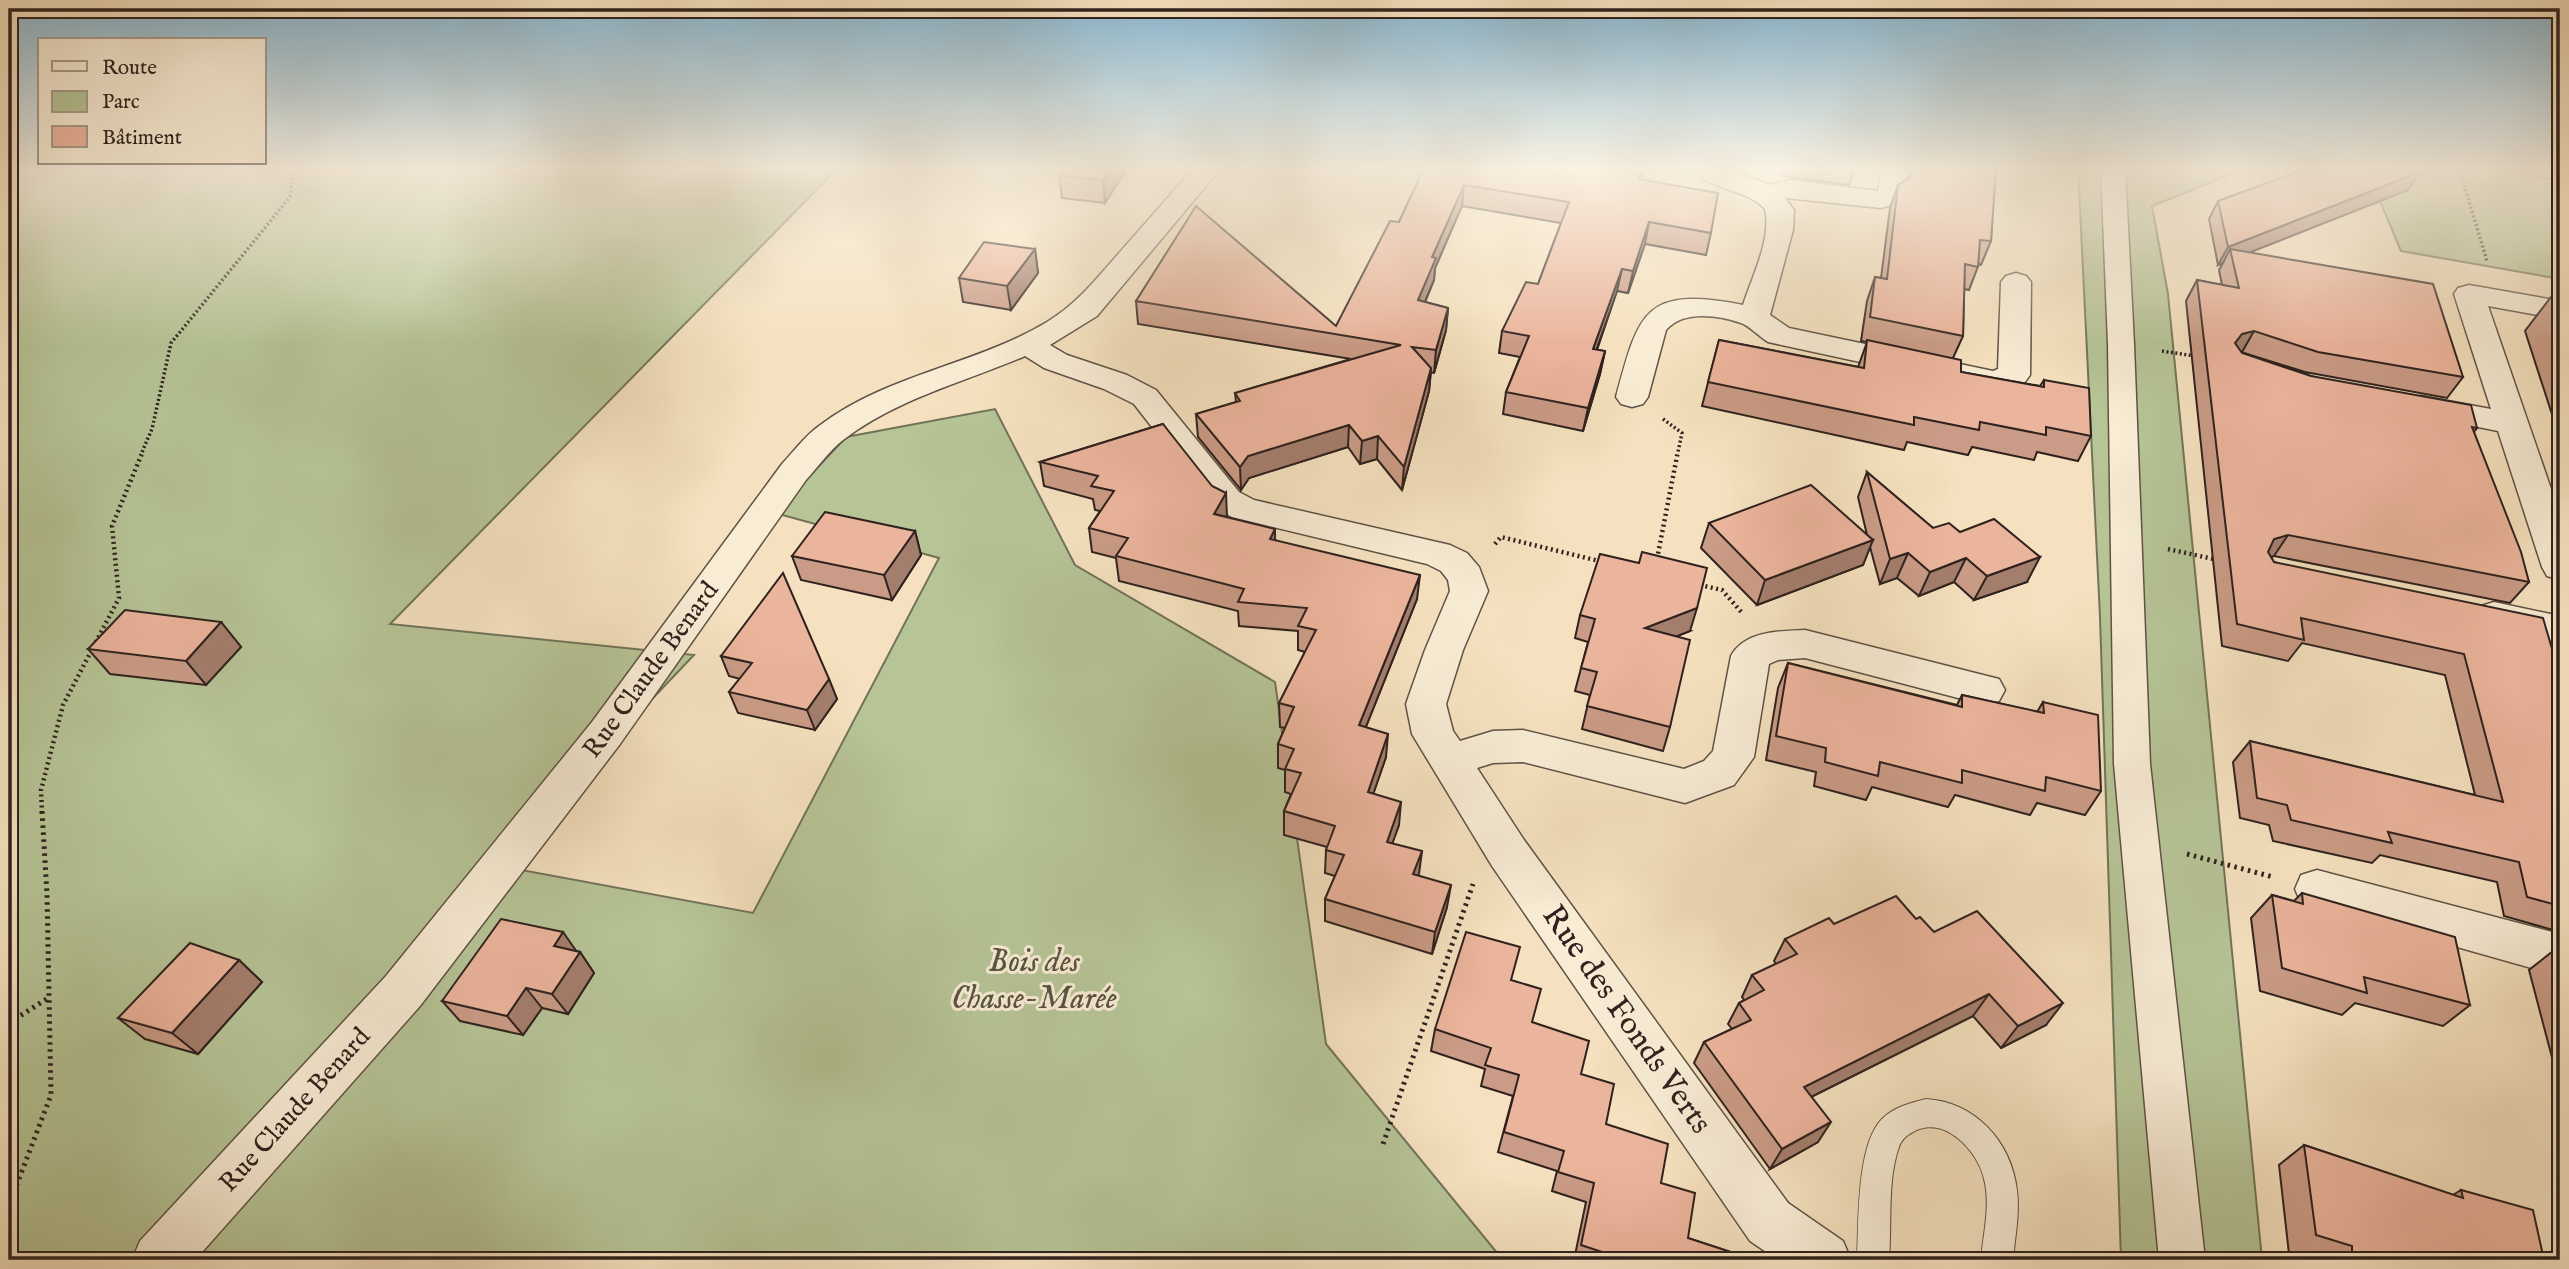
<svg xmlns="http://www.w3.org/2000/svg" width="2569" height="1269" font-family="'IM FELL English',serif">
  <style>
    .green { fill: #b6c496; stroke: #72735a; stroke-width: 2 }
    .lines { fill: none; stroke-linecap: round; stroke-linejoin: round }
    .service-casing { stroke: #605246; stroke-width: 2 }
    .pedestrian-casing { stroke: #605246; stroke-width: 3 }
    .minor-casing { stroke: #605246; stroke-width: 3 }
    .path-far2 { stroke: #2f221e; stroke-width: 3.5; stroke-dasharray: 2 2.5; stroke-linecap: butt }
    .path-far1 { stroke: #2f221e; stroke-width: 4.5; stroke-dasharray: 2 3.5; stroke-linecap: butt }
    .path { stroke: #2f221e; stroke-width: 5; stroke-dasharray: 2.5 4.5; stroke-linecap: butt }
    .service { fill: #f8ecd5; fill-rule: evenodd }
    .pedestrian { fill: #f8ecd5; fill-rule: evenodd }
    .minor { fill: #f8ecd5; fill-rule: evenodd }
    .wall { fill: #ca9b86; stroke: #2f221e; stroke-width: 2 }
    .shaded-wall { fill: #a47e6d; stroke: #2f221e; stroke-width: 2 }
    .building { fill: #ebb49c; stroke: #2f221e; stroke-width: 2 }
    .labels { text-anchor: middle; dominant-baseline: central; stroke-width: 6; stroke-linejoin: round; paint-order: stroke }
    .street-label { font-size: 26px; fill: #2f221e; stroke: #f8ecd5 }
    .near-park-label { font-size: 32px; font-style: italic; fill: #585342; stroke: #f8ecd5 }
    .near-street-label { font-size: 32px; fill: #2f221e; stroke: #f8ecd5 }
  </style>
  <rect width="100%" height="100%" fill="#f5e1bf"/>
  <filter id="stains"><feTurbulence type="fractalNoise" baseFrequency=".00286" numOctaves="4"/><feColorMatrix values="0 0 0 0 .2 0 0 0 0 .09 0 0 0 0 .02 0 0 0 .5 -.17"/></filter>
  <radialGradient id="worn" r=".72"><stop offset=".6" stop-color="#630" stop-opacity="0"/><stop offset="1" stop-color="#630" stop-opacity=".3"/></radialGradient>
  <g class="green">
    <path d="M9,168H838L390,624L694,655L494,865L753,913L939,558L775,513L846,437L995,409L1075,565L1275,682L1326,1044L1503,1260H9Z"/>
    <path d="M2078,168H2247L2152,206L2168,294L2262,1260H2121L2100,617Z"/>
    <path d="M2366,168H2560V279L2401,251Z"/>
  </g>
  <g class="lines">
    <defs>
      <path id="service" d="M1926,1099C1975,1102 2011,1141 2017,1190C2020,1213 2015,1237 2013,1260H1981C1983,1234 1991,1206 1984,1179C1978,1151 1944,1114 1913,1132C1907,1135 1901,1140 1899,1147C1887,1181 1892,1224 1889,1260H1857C1859,1224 1856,1145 1882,1119C1894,1107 1910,1103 1926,1099Z"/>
      <g id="pedestrian">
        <path d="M2101,168H2125L2134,344L2150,764L2205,1260H2159L2114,764L2108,344Z"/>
        <path d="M2516,168H2560V180L2520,173Z"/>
      </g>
      <g id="minor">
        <path d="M1194,168H1221L1097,316L1050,345L1067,355L1127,375L1156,390L1239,492L1254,500L1450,545L1467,553L1479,567L1488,591L1463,650L1446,704L1453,731L1460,741L1493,731L1523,730L1684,769L1704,761L1713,751L1731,656C1745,631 1779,631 1805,630L1999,679L2005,690L1999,701L1985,705L1805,658L1778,660L1769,664L1754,757L1734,785L1685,803L1523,762L1493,763L1477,768L1524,840L1788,1203L1843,1241L1851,1260H1778L1750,1241L1492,866L1412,734L1406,704L1425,650L1450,591L1448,580L1441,571L1427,564L1232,517L1215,508L1134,404L1104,389L1044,368L1025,356C964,382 896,399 843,440C829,451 818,467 806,480L620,744L420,1006L195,1260H132L140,1241L386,976L592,722L782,464C794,451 805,436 819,426C887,374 976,365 1047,322C1077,304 1097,278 1120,252C1145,224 1169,196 1194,168Z"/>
        <path d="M1693,168H1724L1770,185L1791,180L1878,191L1881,168H1907C1909,190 1904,203 1881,208L1785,198L1794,210L1793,230L1770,315L1789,328L1993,371L1998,369L2001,282L2006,276L2016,273L2026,276L2031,282L2030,375L2025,382L1994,391L1768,342C1760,337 1748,325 1741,323C1718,315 1683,310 1666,330L1648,397L1643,404L1632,407L1621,404L1616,397C1639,312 1644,286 1743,305C1752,277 1772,238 1765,209C1746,188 1708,191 1693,168Z"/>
        <path d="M2469,285L2560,301V319L2488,306L2560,515V580L2547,576L2542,567L2498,431L2409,413L2405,406L2409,399L2421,396L2491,409L2454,294L2458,288Z"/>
        <path d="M2494,602L2560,616V644L2481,626L2475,616L2481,606Z"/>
        <path d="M2317,870L2560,934V976L2301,903L2295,889L2301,875Z"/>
      </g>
    </defs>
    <use href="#service" class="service-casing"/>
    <use href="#pedestrian" class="pedestrian-casing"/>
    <use href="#minor" class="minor-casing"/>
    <g class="path-far2">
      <path d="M2459,168L2487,261"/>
      <path d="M2162,351L2195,356"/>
      <path d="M1663,419L1682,433L1678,452"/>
      <path d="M142,452L152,429L171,343L290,197L294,168"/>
    </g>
    <g class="path-far1">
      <path d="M1495,544L1501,537L1603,562"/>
      <path d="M2168,549L2218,560"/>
      <path d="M1657,559L1678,451"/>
      <path d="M1700,585L1722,590L1743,614"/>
      <path d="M42,813L41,790L63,705L119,598L112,526L143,451"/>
    </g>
    <g class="path">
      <path d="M2187,854L2273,877"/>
      <path d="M9,1023L48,998"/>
      <path d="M1383,1144L1473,884"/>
      <path d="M9,1205L51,1095L47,894L42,811"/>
    </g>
    <use href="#service" class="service"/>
    <use href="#pedestrian" class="pedestrian"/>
    <use href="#minor" class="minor"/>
  </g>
  <g class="wall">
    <path d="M1064,168H1127L1105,203L1062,198L1059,175Z"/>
    <path d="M1420,168H1645L1643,174H1641L1640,179L1711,233L1706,255L1645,244L1628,293L1617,291L1597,350L1605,351L1600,374L1583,431L1503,414L1506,392L1520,357L1499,353L1502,331L1538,284L1561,223L1462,206L1435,268L1434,280L1425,302L1448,308L1446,330L1434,373L1431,372L1429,391L1402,490L1377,459L1360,464L1348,447L1249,478L1241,490L1198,437L1196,414L1236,402L1235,393L1351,359L1138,324L1136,301L1336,326L1399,222L1422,173Z"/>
    <path d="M1785,168H1855L1849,185L1783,176Z"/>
    <path d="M1909,168H1996L1991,241L1981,265L1979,264L1969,290L1964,289L1963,336L1953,358L1961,372L2040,386L2044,380L2091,436L2078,461L2037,452L2034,460L1972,447L1968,455L1907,442L1904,450L1702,406L1719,340L1858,367L1867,342L1861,341L1867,301L1875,277L1881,278L1890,208L1898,185L1909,178Z"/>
    <path d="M2408,190L2249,252L2463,377L2447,398L2305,372L2241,352L2311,376L2477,428L2474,432L2529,582L2510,603L2274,556L2271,557L2274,562L2560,676V932L2504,916L2497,882L2380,855L2372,863L2273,841L2269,825L2240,818L2233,762L2250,741L2475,795L2445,675L2302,643L2288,661L2222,646L2186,301L2197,280L2222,285L2219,270L2223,263L2218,265L2209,219L2218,201Z"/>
    <path d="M1035,249L1038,273L1011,310L963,302L959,278Z"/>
    <path d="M2554,293L2560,294V439L2525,331Z"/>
    <path d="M1163,424L1227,517L1275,540L1417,599L1366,727L1386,757L1373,794L1399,825L1392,843L1418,876L1447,907L1432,954L1325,921V899L1335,876L1325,873L1326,850L1327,847L1284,835V811L1291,794L1285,792V770L1278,768V744L1285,728L1280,727L1279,703L1305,652L1298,650V631L1239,626L1238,611L1119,581L1116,558L1092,552L1089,528L1100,511L1095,510L1093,499L1044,486L1040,462Z"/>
    <path d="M1867,472L1933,528L1960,532L2027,582L1974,600L1954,582L1919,596L1897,578L1880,584L1870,547L1863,565L1757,605L1701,548L1709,523L1867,535L1858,497Z"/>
    <path d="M915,531L921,555L892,600L801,580L792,556Z"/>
    <path d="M1580,615L1690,631L1677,636L1670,727L1663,751L1582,729L1590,695L1575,691L1588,642L1575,638Z"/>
    <path d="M221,622L241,647L206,685L110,674L88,649Z"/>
    <path d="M721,656L829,679L837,699L815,730L738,713L729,692L740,679L729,676Z"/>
    <path d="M1788,663L1957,705L1962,695L2037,712L2043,702L2101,791L2085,815L2037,803L2030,815L1955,795L1948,807L1872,787L1866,800L1814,786L1816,772L1766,760L1778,688Z"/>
    <path d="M2302,893L2470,1005L2443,1026L2355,1003L2342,1015L2260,991L2251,918L2272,895L2294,901Z"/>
    <path d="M1916,919L1934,932L2046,1025L2001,1048L1973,1016L1811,1097L1818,1142L1770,1169L1694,1063L1704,1042L1732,1029L1728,1024L1739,1003L1744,1000L1742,997L1752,975L1776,964L1774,961L1785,939L1834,924Z"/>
    <path d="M577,951L580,952L594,973L568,1014L542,1008L523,1035L460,1021L442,1001Z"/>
    <path d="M2553,951L2560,952V1088L2529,970Z"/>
    <path d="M239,960L262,982L198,1054L145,1039L118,1018Z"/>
    <path d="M1532,1022L1581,1074L1606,1124L1661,1183L1688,1238L1755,1260H1574L1586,1202L1552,1191L1557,1171L1498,1152L1513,1096L1481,1086L1485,1069L1431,1051L1435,1029Z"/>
    <path d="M2304,1145L2453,1195L2461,1190L2544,1260H2312L2289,1254L2279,1165Z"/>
  </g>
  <g class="shaded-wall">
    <path d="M1111,168H1127L1105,203L1103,181Z"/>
    <path d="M2420,172L2408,190L2233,259L2230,249L2223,263L2218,265L2228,247Z"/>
    <path d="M1464,185L1462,206L1435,268L1434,280L1416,323L1418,300L1432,257Z"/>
    <path d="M1649,222L1645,244L1628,293L1633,271Z"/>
    <path d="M1035,249L1038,273L1011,310L1007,286Z"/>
    <path d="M1622,269L1617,291L1589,371L1593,349Z"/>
    <path d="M1448,308L1446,330L1434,373L1436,350Z"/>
    <path d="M2254,331L2242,352L2229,354L2235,343L2242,334Z"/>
    <path d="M1605,351L1600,374L1583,431L1588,408Z"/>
    <path d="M1431,368L1429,391L1402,490L1404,467Z"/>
    <path d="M1349,425L1348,447L1249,478L1241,490L1240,467L1248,456Z"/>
    <path d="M1378,436L1377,459L1360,464L1362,441Z"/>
    <path d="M1226,493L1227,517L1214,514Z"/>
    <path d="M1275,529V554L1270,539Z"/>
    <path d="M915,531L921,555L892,600L884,575Z"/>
    <path d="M2288,535L2274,556L2259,560L2274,539Z"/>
    <path d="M1873,540L1863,565L1757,605L1765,580Z"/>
    <path d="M1908,553L1897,578L1880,584L1890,559Z"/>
    <path d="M2040,557L2027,582L1974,600L1987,576Z"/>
    <path d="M1966,558L1954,582L1919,596L1930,572Z"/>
    <path d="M1420,575L1417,599L1357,749L1359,725Z"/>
    <path d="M1697,608L1690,631L1638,652L1645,628Z"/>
    <path d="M221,622L241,647L206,685L186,661Z"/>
    <path d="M829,679L837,699L815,730L807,710Z"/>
    <path d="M1388,734L1386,757L1366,815L1368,792Z"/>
    <path d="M1401,802L1399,825L1385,864L1387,842Z"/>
    <path d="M1422,851L1419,874L1411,897L1413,874Z"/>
    <path d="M1451,885L1447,907L1432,954L1435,932Z"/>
    <path d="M563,932L577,952L554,946Z"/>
    <path d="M580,952L594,973L568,1014L552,994Z"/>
    <path d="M239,960L262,982L198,1054L172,1033Z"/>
    <path d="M526,988L542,1008L523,1035L507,1016Z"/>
    <path d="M1989,994L1973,1016L1791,1107L1804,1087Z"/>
    <path d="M2063,1003L2046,1025L2001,1048L2018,1026Z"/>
    <path d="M1831,1122L1818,1142L1770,1169L1782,1149Z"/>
  </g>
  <g class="building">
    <path d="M1064,168H1111L1103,181L1059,175Z"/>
    <path d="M1424,168H1642L1638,179L1718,193L1711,233L1649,222L1633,271L1622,269L1593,349L1605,351L1588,408L1506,392L1529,336L1502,331L1526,282L1538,284L1569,202L1464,185L1432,257L1436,258L1418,300L1448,308L1436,350L1412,347L1431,368L1404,467L1378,436L1362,441L1349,425L1248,456L1240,467L1196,414L1240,401L1235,393L1401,345L1136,301L1196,206L1336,326L1390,221L1399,222Z"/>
    <path d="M1915,168H1996L1991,241L1980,240L1978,267L1965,264L1963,336L1870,317L1875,277L1887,279L1898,185L1910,178Z"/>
    <path d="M2308,168H2395L2420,172L2228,247L2218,201Z"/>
    <path d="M984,242L1035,249L1007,286L959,278Z"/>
    <path d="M2230,249L2433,284L2463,377L2318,352L2254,331L2242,334L2235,343L2242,353L2311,376L2471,405L2477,428L2472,427L2521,552L2529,582L2288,535L2274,539L2268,552L2274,562L2543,618L2560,676V906L2527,897L2519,862L2388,832L2392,843L2291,820L2287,805L2257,798L2250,741L2503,802L2464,654L2301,618L2304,640L2237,624L2197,280L2239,288Z"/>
    <path d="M2554,293L2560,294V309Z"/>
    <path d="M1719,340L1864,368L1867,340L1961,360V372L2044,387V380L2089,388L2091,436L2046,427V435L1980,422L1979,430L1914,417V425L1708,382Z"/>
    <path d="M1163,424L1212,486L1226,493L1214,514L1275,529L1270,539L1420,575L1359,725L1388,734L1368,792L1401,802L1387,842L1422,851L1413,874L1451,885L1435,932L1325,899L1344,855L1326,850L1335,826L1284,811L1301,773L1285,769L1294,749L1278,744L1294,707L1279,703L1316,630L1298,626L1307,608L1238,602L1244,589L1116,556L1128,538L1089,528L1114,491L1091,486L1098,476L1040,462Z"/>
    <path d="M1867,472L1933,528L1949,523L1960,532L1994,519L2040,557L1987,576L1966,558L1930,572L1908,553L1890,559Z"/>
    <path d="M1811,485L1873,540L1765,580L1709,523Z"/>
    <path d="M825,512L915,531L884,575L792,556Z"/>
    <path d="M1642,552L1707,568L1697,608L1645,628L1690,640L1670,727L1587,706L1597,672L1581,668L1595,619L1580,615L1600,554L1639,563Z"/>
    <path d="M783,573L829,679L807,710L729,692L752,663L721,656Z"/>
    <path d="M125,610L221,622L186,661L88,649Z"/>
    <path d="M1788,663L1962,707V695L2044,713L2043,702L2098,715L2101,791L2046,777L2045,791L1962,770V783L1880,762L1878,776L1825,762L1826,748L1776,736Z"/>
    <path d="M2302,893L2455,937L2470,1005L2364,977L2367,993L2282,968L2272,895L2303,904Z"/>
    <path d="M1896,896L1916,919L1920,917L1934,932L1977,911L2063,1003L2018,1026L1989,994L1804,1087L1831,1122L1782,1149L1704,1042L1751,1020L1739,1003L1764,990L1752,975L1797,954L1785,939L1829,918L1834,924Z"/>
    <path d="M501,919L563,932L554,946L580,952L552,994L526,988L507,1016L442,1001Z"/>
    <path d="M1466,932L1520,947L1511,980L1541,989L1532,1022L1589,1041L1581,1074L1614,1084L1606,1124L1668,1144L1661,1183L1695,1193L1688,1238L1755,1260H1626L1581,1245L1594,1183L1558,1172L1564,1151L1504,1132L1519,1075L1485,1065L1491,1048L1435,1029Z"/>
    <path d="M190,943L239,960L172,1033L118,1018Z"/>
    <path d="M2553,951L2560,952V976Z"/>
    <path d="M2304,1145L2463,1198L2461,1190L2533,1210L2544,1260H2352V1246L2316,1235Z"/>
  </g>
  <linearGradient id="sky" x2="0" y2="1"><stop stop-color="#89b8d3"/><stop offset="0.49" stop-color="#faf2e2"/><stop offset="1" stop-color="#faf2e2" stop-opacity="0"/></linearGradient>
  <rect width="2569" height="345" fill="url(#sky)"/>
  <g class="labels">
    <g class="street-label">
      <text transform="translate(651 670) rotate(-54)">Rue Claude Benard</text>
      <text transform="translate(295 1110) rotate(-48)">Rue Claude Benard</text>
    </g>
    <g class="near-park-label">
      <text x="1034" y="962">Bois des<tspan x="1034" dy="37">Chasse-Marée</tspan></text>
    </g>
    <g class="near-street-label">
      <text transform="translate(1626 1020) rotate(55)">Rue des Fonds Verts</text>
    </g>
  </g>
  <rect width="2569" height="1269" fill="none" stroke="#f5e1bf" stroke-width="35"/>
  <rect x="10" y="10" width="2548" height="1248" fill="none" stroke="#2f221e" stroke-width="3.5"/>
  <rect x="18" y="18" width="2534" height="1234" fill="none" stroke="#2f221e" stroke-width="2"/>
  <rect x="38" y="38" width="228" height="126" fill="#f8ecd5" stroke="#a89b8c" stroke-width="2"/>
  <rect x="52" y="61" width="35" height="10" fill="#f8ecd5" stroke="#a89b8c" stroke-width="2"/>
  <text x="102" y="74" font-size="21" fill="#2f221e">Route</text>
  <rect x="52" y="91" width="35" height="21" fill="#b6c496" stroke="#a89b8c" stroke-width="2"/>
  <text x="102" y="108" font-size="21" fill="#2f221e">Parc</text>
  <rect x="52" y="126" width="35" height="21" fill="#ebb49c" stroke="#a89b8c" stroke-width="2"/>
  <text x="102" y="144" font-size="21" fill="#2f221e">Bâtiment</text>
  <rect width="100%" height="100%" filter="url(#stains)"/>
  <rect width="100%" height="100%" fill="url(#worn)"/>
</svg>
